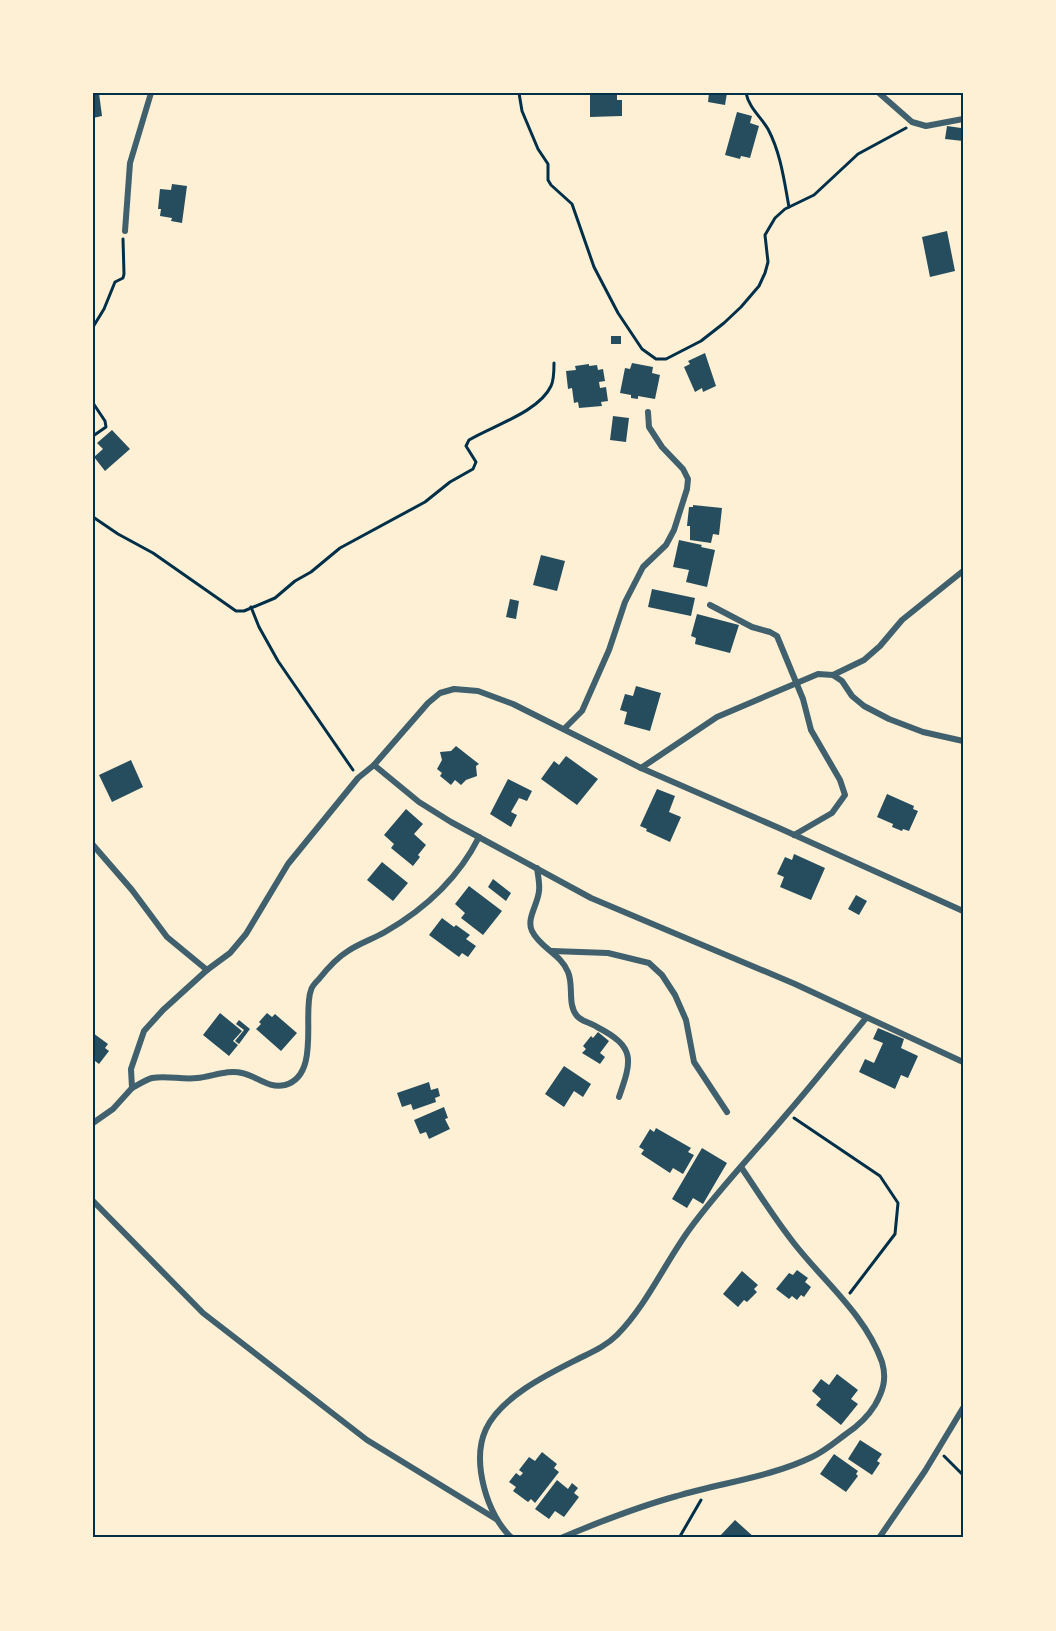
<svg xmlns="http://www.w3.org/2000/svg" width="1056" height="1631" font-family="Spectral,serif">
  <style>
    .building { fill: #264d5e }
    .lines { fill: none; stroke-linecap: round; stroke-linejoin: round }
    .path { stroke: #003049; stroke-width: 3 }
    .minor { stroke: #3f606c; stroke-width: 6 }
    .neatline { fill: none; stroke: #003049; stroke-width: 2 }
  </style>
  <rect width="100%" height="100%" fill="#fdf0d5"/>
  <g class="building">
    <path d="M93,93H99L102,116L93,118Z"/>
    <path d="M590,93H617V100H622V116L590,117Z"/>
    <path d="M709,93H727L725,105L708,102Z"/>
    <path d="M737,112L752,116L750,123L759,126L750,158L741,156L740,159L725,155Z"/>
    <path d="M947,126L961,128L963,141L945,139Z"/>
    <path d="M172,184L187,186L182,223L171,221L172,218L160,216L161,209H158L160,189L171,190Z"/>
    <path d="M947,231L955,271L930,277L922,237Z"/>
    <rect x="611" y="336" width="10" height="8"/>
    <path d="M705,353L716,386L703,392L702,388L695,392L684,367L690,364L688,361Z"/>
    <path d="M632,363L653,367L652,373L660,375L655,399L638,396V399L631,398V395L620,393L625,368L630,369Z"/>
    <path d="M589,364V366L597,365L598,370L603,369L605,381L599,382L600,388L606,387L608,401L601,402L602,406L579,408L578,402L574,403L572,388L568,389L566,371L576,370L575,366Z"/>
    <path d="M613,416L629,418L626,442L610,440Z"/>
    <path d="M112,430L130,449L105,471L94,457L103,449L97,443Z"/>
    <path d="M693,505L722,508L719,535L713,534L711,543L690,540V526H687L689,507H693Z"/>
    <path d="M679,540L702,545L701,547L715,550L707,587L686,582L689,570L673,567Z"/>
    <path d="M541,555L565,561L557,591L533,585Z"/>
    <path d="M652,589L695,598L691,616L648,607Z"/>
    <path d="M510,599L519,601L516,619L506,617Z"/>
    <path d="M697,614L739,625L730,653L695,644L696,638L691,636Z"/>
    <path d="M636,686L661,693L650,731L624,724L627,712L620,710L625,694L633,696Z"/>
    <path d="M456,746L479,764L476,766L477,776L466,780L461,785L455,780L451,785L440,776L442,773L437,769L442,760L440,752L451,751Z"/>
    <path d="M566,756L598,779L577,805L541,779L554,761L559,765Z"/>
    <path d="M131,760L143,787L112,802L99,775Z"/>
    <path d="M508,779L532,791L527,801L519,798L511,812L517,815L511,827L490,814Z"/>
    <path d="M657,789L675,796L669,812L681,817L670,842L646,831L647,829L640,826Z"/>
    <path d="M887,794L914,806L913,809L918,811L909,831L903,829L902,831L892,827L893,824L877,817Z"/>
    <path d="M406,809L423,824L414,834L426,845L418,855L420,857L413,866L391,848L394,844L384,835Z"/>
    <path d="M794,854L825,868L811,900L780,887L784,877L777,874L785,857L792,860Z"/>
    <path d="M382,862L408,883L393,901L367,880Z"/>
    <path d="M493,879L511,893L506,901L488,887Z"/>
    <path d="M469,886L502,911L483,935L461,918L465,913L455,904Z"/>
    <path d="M856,895L867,901L859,915L848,909Z"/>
    <path d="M442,918L454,927L456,925L470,935L466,939L476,946L468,957L462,953L459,957L429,935Z"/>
    <path d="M220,1013L242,1031L233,1041L238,1045L229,1056L203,1035Z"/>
    <path d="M267,1013L272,1017L275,1014L297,1033L281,1051L256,1029L261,1024L259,1022Z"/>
    <path d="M239,1020L250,1029L239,1044L235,1041L244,1030L236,1024Z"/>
    <path d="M878,1028L904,1039L901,1048L918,1056L908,1078L901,1075L895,1089L859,1072L865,1059L874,1063L883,1043L873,1039Z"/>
    <path d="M598,1032L609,1041L600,1053L605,1057L600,1064L582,1053L586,1049L583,1046L591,1036L593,1038Z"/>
    <path d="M93,1033L108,1044L105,1048L109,1051L99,1064L95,1061L93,1063Z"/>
    <path d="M564,1066L591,1084L583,1097L574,1091L564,1107L545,1094Z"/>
    <path d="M429,1082L431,1090L438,1088L440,1096L435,1098L436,1102L413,1110L411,1104L402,1107L397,1093Z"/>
    <path d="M444,1107L448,1118L445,1119L450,1129L429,1139L426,1132L420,1134L414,1120Z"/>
    <path d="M656,1128L691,1148L688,1152L694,1155L683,1174L673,1168L670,1173L641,1154L644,1150L639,1147L650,1129L654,1132Z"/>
    <path d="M702,1148L727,1163L703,1204L693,1198L687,1208L672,1199Z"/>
    <path d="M797,1270L808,1278L805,1282L811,1287L804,1297L801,1295L797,1300L792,1296L789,1299L776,1289L789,1273L793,1275Z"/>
    <path d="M742,1271L758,1285L754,1289L757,1292L747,1302L744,1300L738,1307L723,1294Z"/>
    <path d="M837,1374L858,1390L851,1399L858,1404L841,1425L816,1405L821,1399L812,1391L821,1379L829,1385Z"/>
    <path d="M860,1440L882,1454L877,1461L880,1463L872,1475L848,1459Z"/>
    <path d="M542,1452L557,1464L554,1468L559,1472L535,1503L531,1499L528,1502L513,1491L516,1487L509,1482L516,1473L520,1476L523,1473L519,1470L529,1457L535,1461Z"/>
    <path d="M834,1454L858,1471L856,1474L858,1476L846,1492L820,1474Z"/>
    <path d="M557,1480L568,1489L572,1483L578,1488L574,1493L579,1497L564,1517L555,1511L549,1519L535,1509Z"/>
    <path d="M735,1520L755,1538H718Z"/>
  </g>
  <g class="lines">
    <g class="path">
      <path d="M519,93L522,111L538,149L548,164V180L551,185L572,204L594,267L618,313L642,349L656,359H666L701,341L724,323L741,307L759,286L765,273L768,262L765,235L775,218L785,209L814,195L858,154L906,128"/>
      <path d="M746,93C749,108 761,117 768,129C781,154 784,180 789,207"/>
      <path d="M93,327L104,309L115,282L123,278L124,274L123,239"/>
      <path d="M93,403L105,421L106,427L93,436"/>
      <path d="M93,517L118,534L153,553L236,611H244L275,598L295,581L311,572L340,548L425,502L450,482L473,469L476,462L466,446L469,440C492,426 539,412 551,386C554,380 554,370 554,363"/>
      <path d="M251,607L259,627L278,661L353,770"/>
      <path d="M794,1118L880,1176L898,1203L895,1234L850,1293"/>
      <path d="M944,1456L963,1475"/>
      <path d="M679,1538L701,1500"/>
    </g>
    <g class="minor">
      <path d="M879,93L912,122L926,126L963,119"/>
      <path d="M125,231L130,163L151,93"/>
      <path d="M710,605L752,627L770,632L777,636L803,699L811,730L840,780L845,795L832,813L794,835"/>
      <path d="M833,675L864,660L880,646L902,620L963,571"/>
      <path d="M564,729L582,711L609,650L625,602L643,567L666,545L674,530L687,489L688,479L683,469L662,447L649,427L648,412"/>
      <path d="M374,765L419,802L451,822L591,898L795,984L963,1062"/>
      <path d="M641,768L717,717L818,674L833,675L842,681L852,696L864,706L889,719L923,732L963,741"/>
      <path d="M93,845L132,890L167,937L207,970"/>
      <path d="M537,868C538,876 540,884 539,891C538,904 526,919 532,931C540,948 561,954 568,972C574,986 567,1004 577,1016C581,1021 591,1023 597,1027C636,1047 632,1060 619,1097"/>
      <path d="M552,951L608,953L649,963L662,975L675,995L686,1020L694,1062L727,1112"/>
      <path d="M132,1088C138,1085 145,1080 152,1078C167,1075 182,1080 197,1078C211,1077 228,1069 242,1073C257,1076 268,1089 285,1085C321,1075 302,1013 311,990C312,986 316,982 319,979C327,969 338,957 348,951C360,943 373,939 385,932C425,909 458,879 479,837"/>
      <path d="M93,1123L113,1109L132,1088L131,1069L144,1031L163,1010L207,970L230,953L246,934L288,864L358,778L374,765L428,703L440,693L454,689L478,691L513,704L641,768L779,828L963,911"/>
      <path d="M93,1201L203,1313L367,1440L496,1519"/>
      <path d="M512,1538C487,1516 471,1461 486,1429C501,1397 548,1374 578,1359C592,1352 606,1346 617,1335C646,1306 665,1263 689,1230C718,1190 753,1154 785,1116C813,1084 839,1051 866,1018"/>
      <path d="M561,1538C599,1522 637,1507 677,1496C720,1483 771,1477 812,1457C825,1451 835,1442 846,1434C858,1426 867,1418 875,1405C883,1391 887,1379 882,1362C865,1314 823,1281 793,1242C774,1218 758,1192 741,1167"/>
      <path d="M879,1538L925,1471L963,1408"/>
    </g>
  </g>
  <rect width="1056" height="1631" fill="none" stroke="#fdf0d5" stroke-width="189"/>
  <rect x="94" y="94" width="868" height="1442" class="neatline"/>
</svg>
